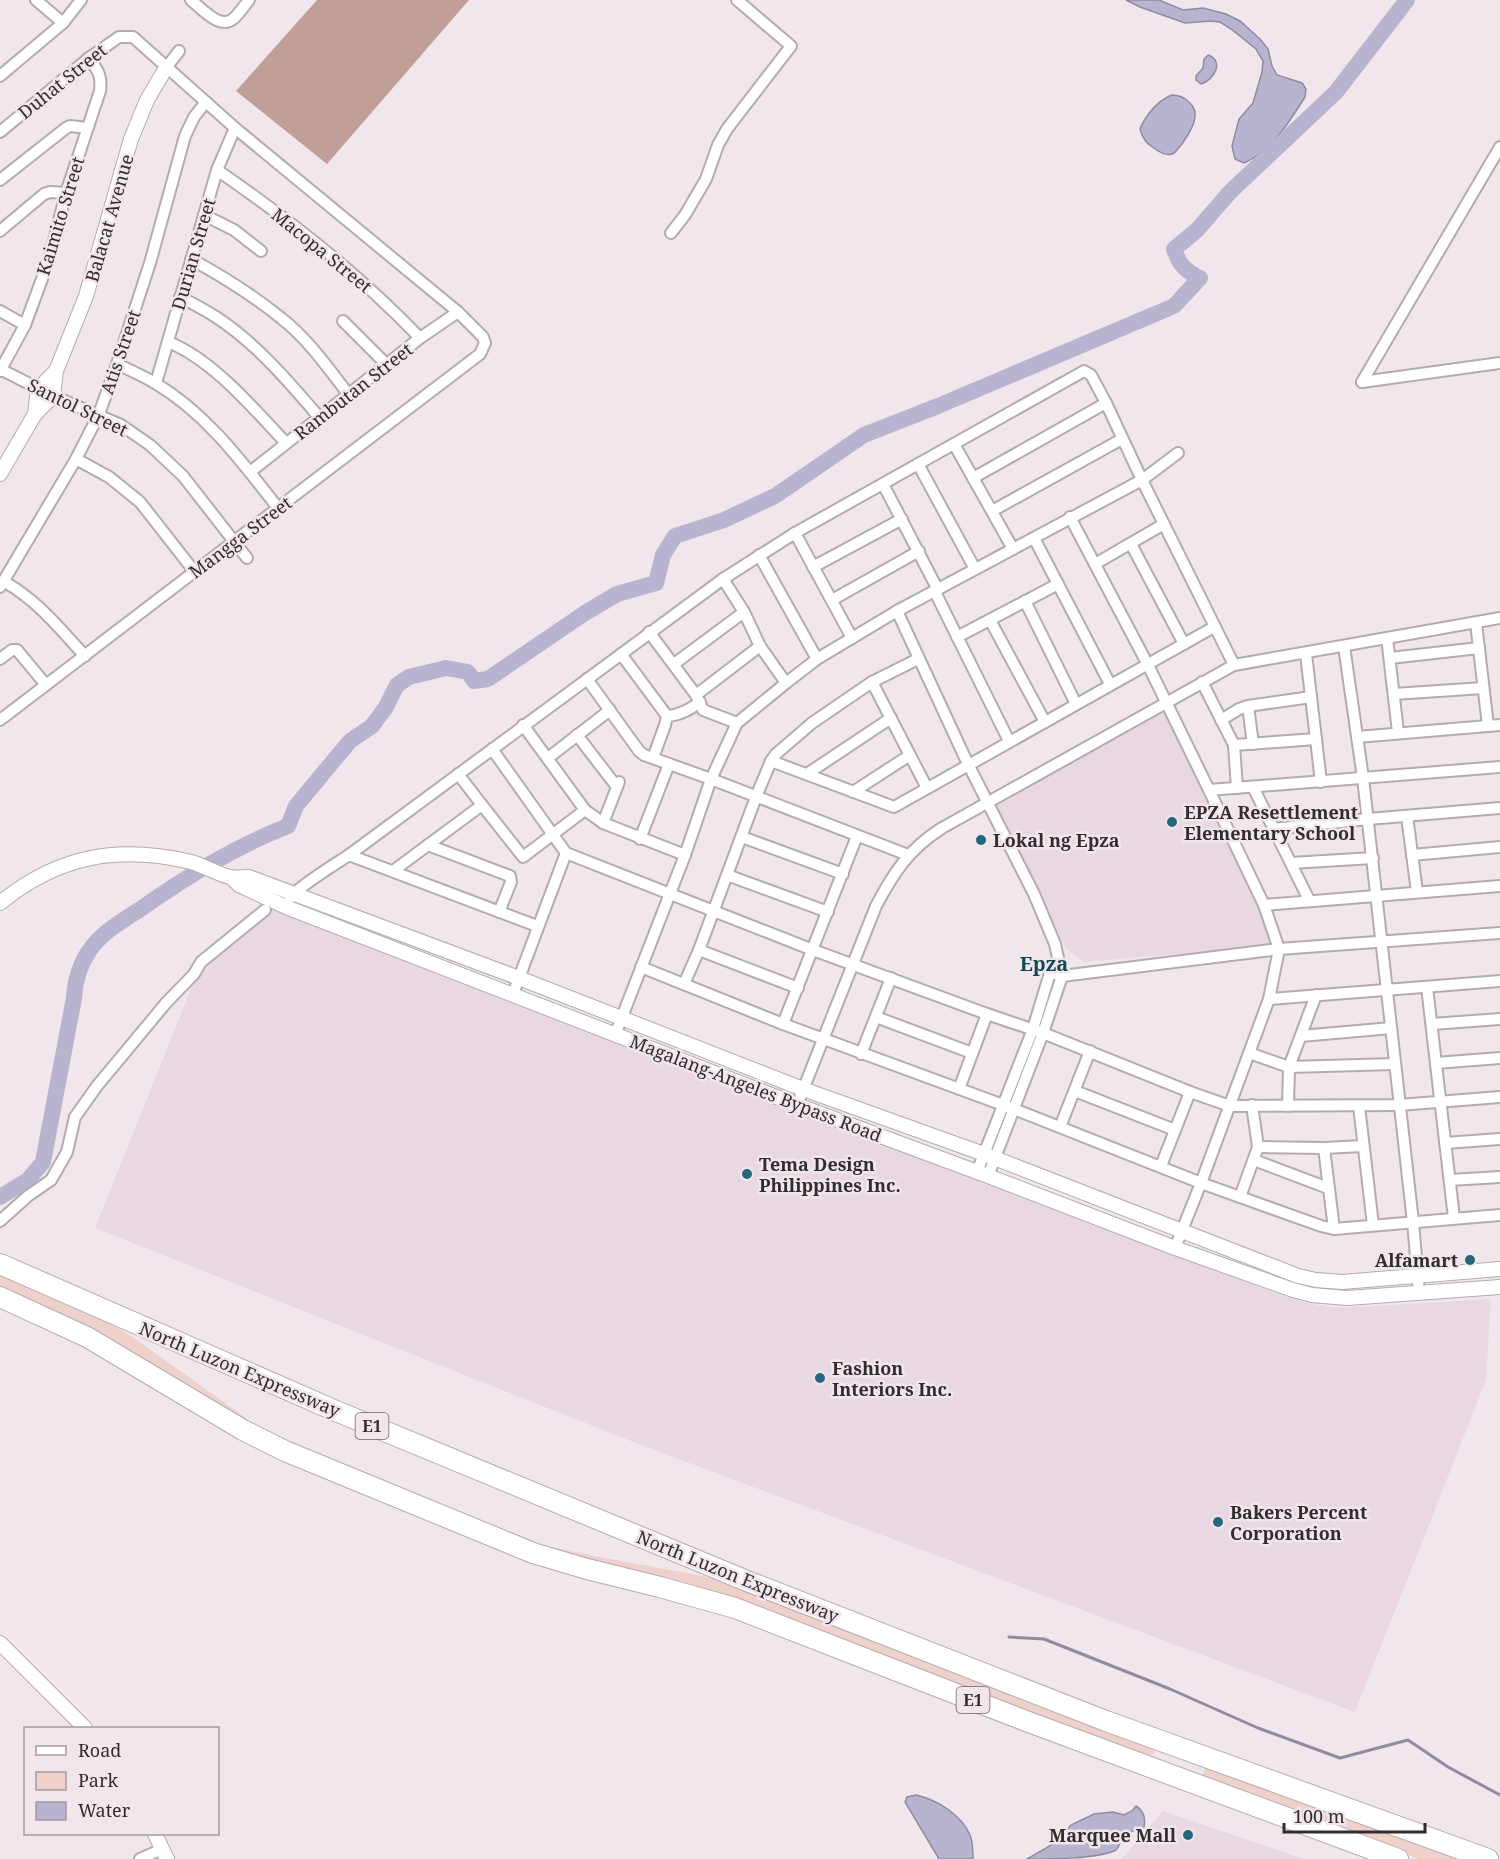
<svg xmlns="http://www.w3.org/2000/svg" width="1500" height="1859" font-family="'Noto Serif',serif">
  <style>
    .built { fill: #e9d8e2 }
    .green { fill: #efd1cc }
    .forest { fill: #c09f99 }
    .water { fill: #b8b4d0; stroke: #908ca0; stroke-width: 1.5 }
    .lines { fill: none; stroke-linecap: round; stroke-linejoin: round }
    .stream { stroke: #908ca0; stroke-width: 3 }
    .river { stroke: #b8b4d0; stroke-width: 16 }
    .minor-casing { stroke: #b4abb1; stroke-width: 14 }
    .tertiary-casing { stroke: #b4abb1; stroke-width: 16 }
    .motorway-casing { stroke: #b4abb1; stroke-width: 22 }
    .minor { stroke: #fff; stroke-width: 10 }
    .tertiary { stroke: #fff; stroke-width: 14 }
    .motorway { stroke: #fff; stroke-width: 20 }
    .poi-dot { fill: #24677a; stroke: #f0e6ec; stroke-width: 2 }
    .labels { text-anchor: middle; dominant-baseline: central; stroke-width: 5; stroke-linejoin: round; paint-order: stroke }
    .shield { fill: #f0e6ec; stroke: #6a6468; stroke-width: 1.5 }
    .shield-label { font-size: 16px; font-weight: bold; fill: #312d2f }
    .street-label { font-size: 18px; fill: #312d2f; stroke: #f0e6ec }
    .poi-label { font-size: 18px; font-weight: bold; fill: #312d2f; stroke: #f0e6ec; text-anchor: start }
    .neighbourhood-label { font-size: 20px; font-weight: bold; fill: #124957; stroke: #f0e6ec }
  </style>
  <rect width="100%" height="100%" fill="#f0e6ec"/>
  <g class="built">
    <path d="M1164,708L1276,942L1270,946L1084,962L1066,948L994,804Z"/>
    <path d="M270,909L533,1007L1272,1292L1307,1303L1331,1307H1358L1491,1299L1486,1380L1355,1712L636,1443L95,1228L200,967Z"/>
    <path d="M1163,1811L1304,1859H1122Z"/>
  </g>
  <g class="green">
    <path d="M0,1271L91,1313L131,1336L246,1418L243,1425L0,1290Z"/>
    <path d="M553,1547C611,1561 670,1568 728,1582L1149,1742L1155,1753L1142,1759L551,1554Z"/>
    <path d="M1206,1765L1469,1859H1418L1201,1780Z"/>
  </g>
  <path class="forest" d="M317,0H469L327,164L236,91Z"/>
  <g class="water">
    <path d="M1126,0H1159L1183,10L1203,8L1226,14L1240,21L1260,39L1268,49L1272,66L1277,75L1302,83L1306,89L1305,97C1289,122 1272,151 1244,163L1235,159L1232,146L1239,119L1253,103L1262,72L1263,61L1256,49L1231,29L1220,22L1211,21L1185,23L1140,7Z"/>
    <path d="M1208,55C1225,61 1214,80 1201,84L1196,80V76L1203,68L1204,59Z"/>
    <path d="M1172,95C1179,95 1184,97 1189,102C1203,114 1190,132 1182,144C1179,147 1176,153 1172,154C1166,156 1159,152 1154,148C1147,144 1142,137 1140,129C1145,116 1158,100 1172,95Z"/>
    <path d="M916,1795C937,1800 961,1814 970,1835C973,1842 973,1851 973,1859H939L905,1802L907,1797Z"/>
    <path d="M1136,1806C1144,1811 1146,1818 1144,1827C1137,1830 1127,1832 1123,1838C1119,1841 1120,1847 1116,1850C1097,1859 1051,1859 1027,1859L1055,1843L1071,1825L1094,1814L1113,1812L1124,1815L1132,1811Z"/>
  </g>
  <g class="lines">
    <path class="stream" d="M1009,1637L1044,1639L1170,1689L1258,1728L1340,1758L1408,1740L1448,1767L1500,1795"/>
    <path class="river" d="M0,1197L28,1180L43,1162L74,998C75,980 79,966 89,951C102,932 121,922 139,910C186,877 234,847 288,826L296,806L330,765L350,741L372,726L386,707L397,685L409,677L446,668L468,672L474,681L488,679L585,613L617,594L656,583L663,555L675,536L724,520L775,496L864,435L938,406L1174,306L1200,278C1185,271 1179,264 1174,249L1197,230L1230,192L1336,92L1407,0"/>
    <defs>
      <g id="minor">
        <path d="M36,0L63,23"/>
        <path d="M191,0C201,8 220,30 233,19C239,14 244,6 249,0"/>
        <path d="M166,68L179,51"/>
        <path d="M0,76L63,23L81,0"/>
        <path d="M0,132L89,58L119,37H133L235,128L458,312L483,337L485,343L480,354L0,720"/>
        <path d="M217,170C290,220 359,274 420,338"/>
        <path d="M0,180L66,128L70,126L87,128"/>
        <path d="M204,215L234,230L261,251"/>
        <path d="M0,231L44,194L50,192L66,193"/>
        <path d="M671,233L685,215L706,179L718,145L727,129L791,46L737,0"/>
        <path d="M191,259C222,276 253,295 281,318C308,339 328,368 349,395"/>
        <path d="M180,297C192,303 205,310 216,317C256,343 288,381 319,417"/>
        <path d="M0,311L25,325"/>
        <path d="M343,321L387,365"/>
        <path d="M168,342C212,359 254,409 286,443"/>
        <path d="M117,364C130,370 143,376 155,383C206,413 242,462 278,508"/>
        <path d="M0,369L53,396L121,425L150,445L183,476L247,558"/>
        <path d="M0,371L25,325L49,260L66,193L100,91C102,75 98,71 89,58"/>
        <path d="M1362,382L1500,147"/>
        <path d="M1362,382L1500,363"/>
        <path d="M156,383L217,170L235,128"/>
        <path d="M954,444L1013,549"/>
        <path d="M76,459L109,477L140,502L194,571"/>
        <path d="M918,464L975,569"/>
        <path d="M250,472L420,338L458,312"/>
        <path d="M973,478L1106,403"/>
        <path d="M883,484L938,590"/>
        <path d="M992,511L1122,439"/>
        <path d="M1070,517L1148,665L1209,790L1264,905L1279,949L1269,999L1201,1183L1175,1248"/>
        <path d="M795,533L852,638"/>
        <path d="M1034,538L1110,684"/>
        <path d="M1131,544L1184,644"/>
        <path d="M759,555L817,659"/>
        <path d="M1095,564L1164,524"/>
        <path d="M813,567L902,519"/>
        <path d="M5,582C39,602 58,627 85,656"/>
        <path d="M0,587L76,459L99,414L117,364L150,263L185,136L194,117L206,102"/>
        <path d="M935,592L1009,741"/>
        <path d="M832,600L919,551"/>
        <path d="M1025,601L1076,704"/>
        <path d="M897,611L968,764L1034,894L1055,944L1062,976L1043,1033L988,1176"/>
        <path d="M744,612L760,646"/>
        <path d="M990,620L1045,722"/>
        <path d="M1476,623L1488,726"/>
        <path d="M649,632L696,695L703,710L737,723"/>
        <path d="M957,637L1058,584"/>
        <path d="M1387,638L1398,732"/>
        <path d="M1344,646L1363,778L1413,1222L1419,1292"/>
        <path d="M621,654L667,716L665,725L653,758"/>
        <path d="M1306,654L1321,782"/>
        <path d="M1390,658L1479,648"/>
        <path d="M0,659L12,650H17L46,685"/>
        <path d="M674,664L744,612L723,579"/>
        <path d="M587,679L639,751L644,755L711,779L908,855"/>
        <path d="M872,682L927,788"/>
        <path d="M1202,682L1234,745L1237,788"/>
        <path d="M1394,694L1483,688"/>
        <path d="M696,695L760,646L786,683"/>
        <path d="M1248,706L1253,744"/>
        <path d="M667,716C680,715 689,710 700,702"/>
        <path d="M1221,720L1239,709L1248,706L1311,697"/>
        <path d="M523,725L585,810L603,823L685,855"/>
        <path d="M577,735L617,787"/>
        <path d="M1357,737L1500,725"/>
        <path d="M1234,745L1316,739"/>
        <path d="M492,749L566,853L813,950L987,1014L1043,1033L1190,1092L1230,1106L1399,1105L1500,1097"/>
        <path d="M548,758L610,710"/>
        <path d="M771,761L894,807L1214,627"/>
        <path d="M807,774L891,718"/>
        <path d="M1253,787L1309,900"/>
        <path d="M1209,790L1500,767"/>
        <path d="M853,792L910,755"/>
        <path d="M482,805L523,857L585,810"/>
        <path d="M1407,816L1417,892"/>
        <path d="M603,823L619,782"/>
        <path d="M1273,829L1368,819L1500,808"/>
        <path d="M742,837L843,874"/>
        <path d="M640,839L669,764"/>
        <path d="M428,845L510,876L511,882L499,912"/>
        <path d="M349,855L537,926"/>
        <path d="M1412,855L1500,847"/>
        <path d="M1291,863L1373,858"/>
        <path d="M393,871L482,805L458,774"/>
        <path d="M727,875L828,912"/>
        <path d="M290,898C296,888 337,863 349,855L723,579L795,533L1084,371L1091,375L1106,403L1142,480L1234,665"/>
        <path d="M1264,905L1500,886"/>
        <path d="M699,950L798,988"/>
        <path d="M641,967L783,1024L1014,1109L1201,1183L1321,1226L1334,1229L1500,1215"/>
        <path d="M1050,973L1062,976L1279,949L1500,933"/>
        <path d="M684,984L699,950L756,797L771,761L776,754L812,723L872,682L918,659"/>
        <path d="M1427,987L1454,1218"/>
        <path d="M513,994L566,853"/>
        <path d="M1269,999L1500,981"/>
        <path d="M876,1017L972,1053"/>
        <path d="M783,1024L857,836"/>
        <path d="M1432,1024L1500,1019"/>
        <path d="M615,1035L685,855L711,779L737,723L786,683L817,659L897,611L1142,480L1178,453"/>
        <path d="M1301,1036L1391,1028"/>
        <path d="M1249,1053L1289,1067L1395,1064"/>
        <path d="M861,1054L891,978"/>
        <path d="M1436,1063L1500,1058"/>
        <path d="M959,1089L987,1014"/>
        <path d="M1075,1091L1175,1130"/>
        <path d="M797,1105L876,906C894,872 909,849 942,828L1234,665L1500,618"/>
        <path d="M1288,1106L1289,1067L1316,995"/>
        <path d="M1359,1106L1373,1225"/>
        <path d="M1060,1127L1090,1051"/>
        <path d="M1445,1143L1500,1139"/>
        <path d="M1258,1147L1324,1148L1363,1146"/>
        <path d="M1324,1148L1334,1229"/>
        <path d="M1254,1160L1328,1188"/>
        <path d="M1161,1166L1190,1092"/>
        <path d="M977,1172L1033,1029L1050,973L1054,968"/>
        <path d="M1450,1180L1500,1177"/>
        <path d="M1240,1197L1258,1147L1252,1105"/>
        <path d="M0,1221L28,1196L51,1180L67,1152L75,1117L97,1086L166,1003L194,974L201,962L265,910"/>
        <path d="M140,1859L162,1849"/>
      </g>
      <g id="tertiary">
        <path d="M35,414L38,389L56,371"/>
        <path d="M0,474L35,414L53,396L56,371L86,296L131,139L147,100L166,68"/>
        <path d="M232,878L239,885L286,907L797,1105L988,1176L1175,1248L1293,1290L1312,1295L1347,1298L1500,1287"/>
        <path d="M0,903C59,855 118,845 191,862C205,866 217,874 230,877C236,878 243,877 249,877L519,978L803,1089L984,1154L1298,1276L1316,1280L1342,1282L1500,1269"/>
        <path d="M0,1643L85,1728"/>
        <path d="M155,1834L167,1859"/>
      </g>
      <g id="motorway">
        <path d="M0,1264L336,1411L747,1581L1106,1721L1488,1859"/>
        <path d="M0,1297L87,1337L243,1430L285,1451L533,1553L587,1569L660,1587L735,1608L1026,1721L1398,1859"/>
      </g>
    </defs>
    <use href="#minor" class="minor-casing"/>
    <use href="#tertiary" class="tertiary-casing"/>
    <use href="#motorway" class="motorway-casing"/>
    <use href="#minor" class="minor"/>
    <use href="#tertiary" class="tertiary"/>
    <use href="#motorway" class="motorway"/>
  </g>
  <g class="poi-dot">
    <circle cx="1172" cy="822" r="6"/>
    <circle cx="981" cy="840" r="6"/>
    <circle cx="747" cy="1174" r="6"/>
    <circle cx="1470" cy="1260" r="6"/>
    <circle cx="820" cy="1378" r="6"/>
    <circle cx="1218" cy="1522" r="6"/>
    <circle cx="1188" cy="1835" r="6"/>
  </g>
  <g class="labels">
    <g class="shield">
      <rect x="355.5" y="1413" width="33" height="26" rx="4.5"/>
      <rect x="956.5" y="1687" width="33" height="26" rx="4.5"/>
    </g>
    <g class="shield-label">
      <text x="372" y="1426">E1</text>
      <text x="973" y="1700">E1</text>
    </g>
    <g class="street-label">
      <text transform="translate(62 81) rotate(-39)">Duhat Street</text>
      <text transform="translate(60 216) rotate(-73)">Kaimito Street</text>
      <text transform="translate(109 218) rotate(-74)">Balacat Avenue</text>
      <text transform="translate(322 250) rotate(39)">Macopa Street</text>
      <text transform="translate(193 254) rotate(-74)">Durian Street</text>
      <text transform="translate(120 352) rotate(-71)">Atis Street</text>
      <text transform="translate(353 391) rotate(-38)">Rambutan Street</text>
      <text transform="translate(78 407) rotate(26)">Santol Street</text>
      <text transform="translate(240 537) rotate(-37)">Mangga Street</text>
      <text transform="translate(756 1088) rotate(21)">Magalang-Angeles Bypass Road</text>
      <text transform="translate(240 1369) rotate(23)">North Luzon Expressway</text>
      <text transform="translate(738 1576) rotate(22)">North Luzon Expressway</text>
    </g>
    <g class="poi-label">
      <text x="1184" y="812">EPZA Resettlement<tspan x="1184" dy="21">Elementary School</tspan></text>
      <text x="993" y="840">Lokal ng Epza</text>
      <text x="759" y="1164">Tema Design<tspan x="759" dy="21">Philippines Inc.</tspan></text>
      <text x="1458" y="1260" text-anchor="end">Alfamart</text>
      <text x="832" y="1368">Fashion<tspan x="832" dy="21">Interiors Inc.</tspan></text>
      <text x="1230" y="1512">Bakers Percent<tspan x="1230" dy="21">Corporation</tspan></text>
      <text x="1176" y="1835" text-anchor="end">Marquee Mall</text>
    </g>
    <g class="neighbourhood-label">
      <text x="1044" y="963">Epza</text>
    </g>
  </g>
  <rect x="24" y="1727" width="195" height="108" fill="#f0e6ec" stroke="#a49ca0" stroke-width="1.5"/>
  <rect x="36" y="1746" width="30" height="9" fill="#ffffff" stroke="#a49ca0" stroke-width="1.5"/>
  <text x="78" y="1757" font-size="18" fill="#312d2f">Road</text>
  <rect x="36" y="1772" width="30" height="18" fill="#efd1cc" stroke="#a49ca0" stroke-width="1.5"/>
  <text x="78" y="1787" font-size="18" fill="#312d2f">Park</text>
  <rect x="36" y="1802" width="30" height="18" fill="#b8b4d0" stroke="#a49ca0" stroke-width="1.5"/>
  <text x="78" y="1817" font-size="18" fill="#312d2f">Water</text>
  <path d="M1284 1823v9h141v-9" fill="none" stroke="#312d2f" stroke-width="3"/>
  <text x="1293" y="1823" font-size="18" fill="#312d2f" stroke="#f0e6ec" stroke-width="4.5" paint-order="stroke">100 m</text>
</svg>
